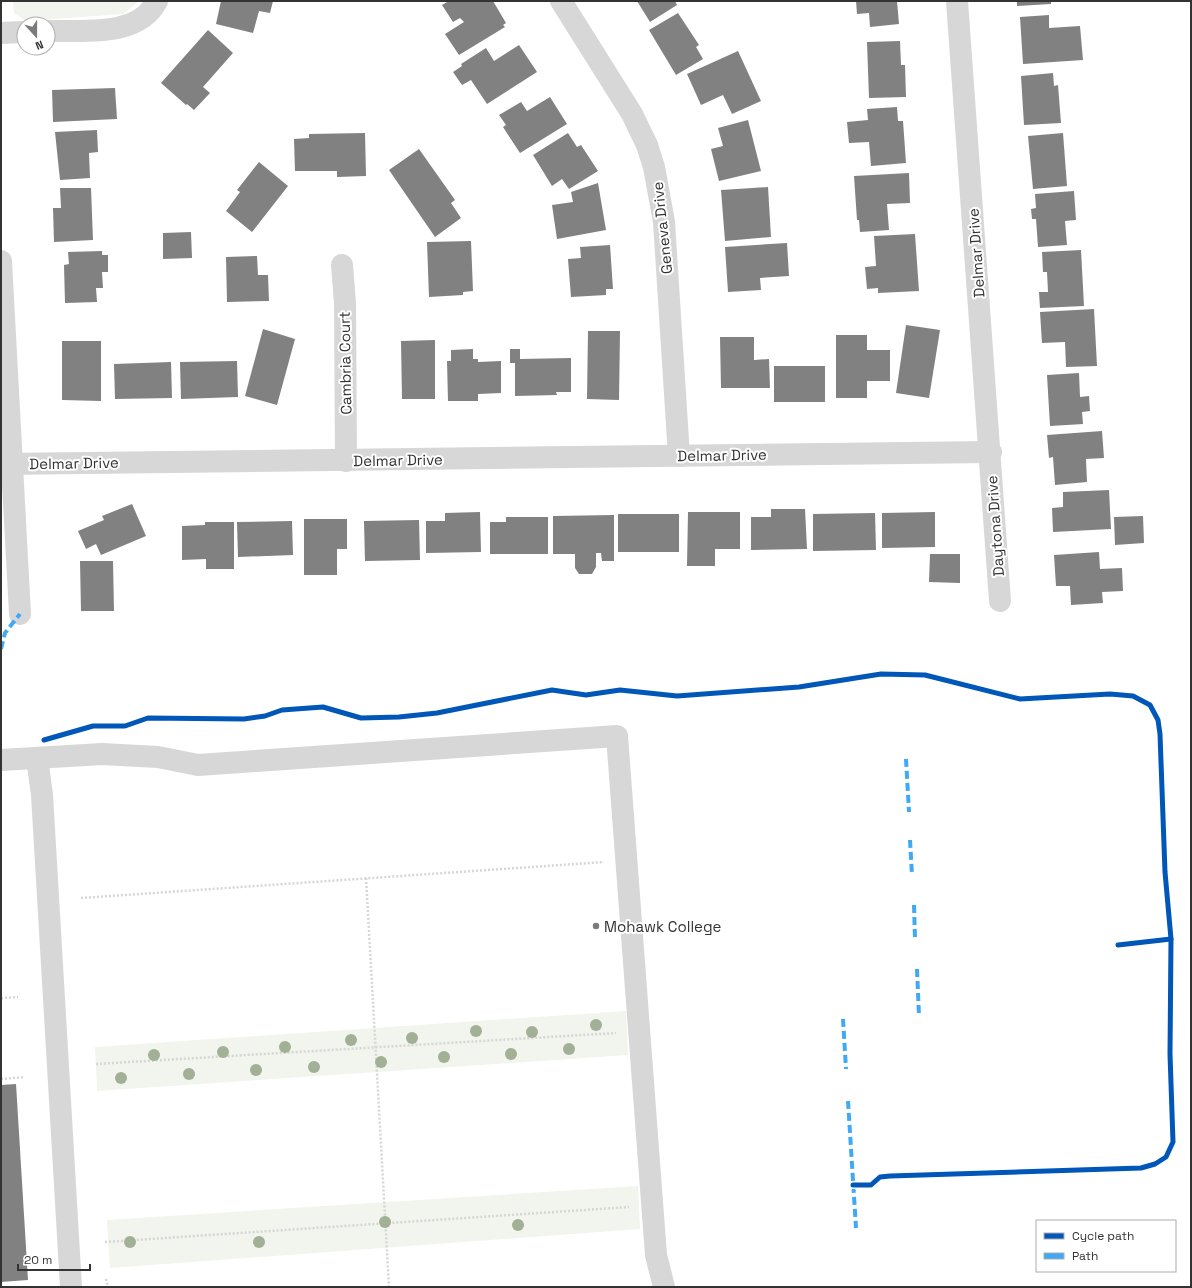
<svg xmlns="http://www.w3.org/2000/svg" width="1192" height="1288" font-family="'Space Grotesk',sans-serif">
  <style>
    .green { fill: #f1f5ed }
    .building { fill: #818181 }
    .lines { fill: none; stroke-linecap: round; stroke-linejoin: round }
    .path { stroke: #d6d6d6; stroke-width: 2.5; stroke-dasharray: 2 2; stroke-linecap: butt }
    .minor { stroke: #d7d7d7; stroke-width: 22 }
    .quiet { stroke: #3fa9f5; stroke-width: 4; stroke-dasharray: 8 4; stroke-linecap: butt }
    .cycleway-casing { stroke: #fff; stroke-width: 8 }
    .cycleway { stroke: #0057b8; stroke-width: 5 }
    .tree { fill: #a2b095 }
    .poi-dot { fill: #7a7a7a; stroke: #fff; stroke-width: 1.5 }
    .labels { text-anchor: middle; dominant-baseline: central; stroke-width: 4; stroke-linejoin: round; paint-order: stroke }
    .street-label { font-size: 15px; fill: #333; stroke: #fff }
    .poi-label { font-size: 15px; fill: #333; stroke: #fff; text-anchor: start }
  </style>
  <rect width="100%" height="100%" fill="#fff"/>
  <g class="green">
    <path d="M13,1H139L123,14L26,21L14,13Z"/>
    <path d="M626,1011L628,1055L97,1091L95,1047Z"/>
    <path d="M638,1186L640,1229L110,1268L107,1220Z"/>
  </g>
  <g class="building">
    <path d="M221,1H273L270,13L259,11L253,33L216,24Z"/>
    <path d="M449,1H493L506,23L503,25L505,27L459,55L445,34L464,22L460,18L453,22L442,5Z"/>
    <path d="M637,1H675L677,5L650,22Z"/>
    <path d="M856,1H897L899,24L870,27L869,13L857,14Z"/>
    <path d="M1017,1H1051V4L1017,6Z"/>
    <path d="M678,13L699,45L696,47L703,59L676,75L649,30Z"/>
    <path d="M1049,15V28L1080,26L1083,60L1023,64L1020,17Z"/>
    <path d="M208,30L233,53L203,87L210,93L194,110L187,104L186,105L161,83Z"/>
    <path d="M900,41L901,65H905L906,97L869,98L867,42Z"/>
    <path d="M519,45L537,72L487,104L471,80L462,85L453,72L462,66L461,64L486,48L494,61Z"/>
    <path d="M738,51L761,101L732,114L723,95L701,105L687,74Z"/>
    <path d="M1053,73L1054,86L1058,85L1061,123L1024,125L1021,76Z"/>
    <path d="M115,88L117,119L53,122L52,90Z"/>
    <path d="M550,97L567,124L520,153L503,127L506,125L499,115L521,102L527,111Z"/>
    <path d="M897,107L898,121H903L906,163L871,166L869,142L849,143L847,122L868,120L867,109Z"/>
    <path d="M748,120L761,171L719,181L711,149L723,146L718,128Z"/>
    <path d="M97,130L98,152L89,153L90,178L60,180L55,132Z"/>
    <path d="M365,133L366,176L337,177V171H295L294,139L309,138V134Z"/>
    <path d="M568,133L577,147L581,145L598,171L569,189L562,179L552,186L533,155Z"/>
    <path d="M1063,133L1067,186L1033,189L1028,136Z"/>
    <path d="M419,149L455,200L451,203L461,218L435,237L389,170Z"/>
    <path d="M259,162L288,186L252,232L226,211L240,192L237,190Z"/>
    <path d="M909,173L910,203L887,204L889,230L860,232L859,220H857L854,176Z"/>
    <path d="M598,183L606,230L557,239L552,205L573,202L571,192Z"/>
    <path d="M768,187L771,237L725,241L721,190Z"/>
    <path d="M60,188H91L93,240L54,242L53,208H61Z"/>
    <path d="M1074,191L1076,220L1065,221L1067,245L1038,247L1036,219H1032L1031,209L1036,208L1035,194Z"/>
    <path d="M191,232L192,258L163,259V233Z"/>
    <path d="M915,234L919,291L878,293V288L867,289L865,267L876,266L874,236Z"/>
    <path d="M471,241L473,291L463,292V295L429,297L427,242Z"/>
    <path d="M787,243L789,276L760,278L761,290L728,292L725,247Z"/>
    <path d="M610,245L613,289H606V295L571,297L568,259L581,258L580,247Z"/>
    <path d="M1081,250L1084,306L1040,308L1039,292H1048L1047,272H1043L1042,252Z"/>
    <path d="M102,251V255H108V272H102L103,288H96L97,302L65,303L64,265L69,264L68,252Z"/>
    <path d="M257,256L258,275H268L269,301L227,302L226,257Z"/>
    <path d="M1094,309L1097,366L1066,367L1065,342L1042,343L1040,312Z"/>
    <path d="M906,325L940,330L929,398L896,393Z"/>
    <path d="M263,329L295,339L277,405L245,396Z"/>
    <path d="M588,331H620L619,400L587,399Z"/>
    <path d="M836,335H867V350H890V381H867V398H836Z"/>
    <path d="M720,337H754V360L769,359L770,388H721Z"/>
    <path d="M435,340V399H402L401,341Z"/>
    <path d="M62,341H101V401L62,400Z"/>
    <path d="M473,349V359H478V362L501,361V393L478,394V401H448L447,361H451V350Z"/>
    <path d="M510,349H520V359L571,358V392H556L557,395L515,396V363H510Z"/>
    <path d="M237,361L238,397L181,399L180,362Z"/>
    <path d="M171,362L172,398L115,399L114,364Z"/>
    <rect x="774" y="366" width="51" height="36"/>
    <path d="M1079,373L1080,397L1089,396L1090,411L1082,412L1083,424L1050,426L1047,375Z"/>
    <path d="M1102,431L1104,458L1086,459L1087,482L1055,485L1053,457L1049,458L1047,435Z"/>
    <path d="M1109,490L1111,529L1053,532L1052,508L1063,507V492Z"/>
    <path d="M132,504L146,536L101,555L96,544L86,549L78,531L104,520L102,516Z"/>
    <path d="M771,509H805L807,549L751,550V517H771Z"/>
    <path d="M480,512L481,552L426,553V521H445V513Z"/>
    <path d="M688,512H740V549H715V566H687Z"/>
    <path d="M935,512V547L882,548V513Z"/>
    <path d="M875,513L876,550L813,551V514Z"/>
    <rect x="618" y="514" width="61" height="38"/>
    <path d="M614,515V561H602L601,553H596V567L592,574H579L575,568V554H553V516Z"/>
    <path d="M1143,516L1144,543L1115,545L1114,517Z"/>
    <path d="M506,517H548V554H490V522H506Z"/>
    <path d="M304,519H347V549H337V575H304Z"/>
    <path d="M419,520L420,560L365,561L364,521Z"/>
    <path d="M292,521L293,555L238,557L237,522Z"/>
    <path d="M205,522H234V569H206V559L182,560V526L205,525Z"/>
    <path d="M1099,552L1100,569L1122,568L1123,591L1102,592L1103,603L1071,605L1070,586H1056L1054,555Z"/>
    <path d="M930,554H960V583L929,582Z"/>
    <path d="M80,561H113L114,611H81Z"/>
    <path d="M16,1084L28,1280L1,1282V1085Z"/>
  </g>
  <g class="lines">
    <g class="path">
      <path d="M366,878L389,1287"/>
      <path d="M81,898L604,862"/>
      <path d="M1,998L18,997"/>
      <path d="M96,1064L616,1033"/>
      <path d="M1,1079L25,1077"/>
      <path d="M105,1242L629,1207"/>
      <path d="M106,1279L108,1287"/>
    </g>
    <g class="minor">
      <path d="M561,1L632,114L647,145L654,167L664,222L679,456"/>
      <path d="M957,1L1000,601"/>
      <path d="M48,31C83,30 138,38 157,1"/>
      <path d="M1,33L24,32"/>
      <path d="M1,261L20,614"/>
      <path d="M342,265L345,303L346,461"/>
      <path d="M1,464L991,452"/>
      <path d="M37,758L42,795L71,1287"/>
      <path d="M1,760L102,754L158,757L198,765L617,736L656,1255L664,1287"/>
    </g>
    <g class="quiet">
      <path d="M1,649L5,633L20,614"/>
      <path d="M906,759L909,812"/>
      <path d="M910,840L912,875"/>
      <path d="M914,905L915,939"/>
      <path d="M917,969L919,1016"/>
      <path d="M843,1019L846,1069"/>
      <path d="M848,1101L856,1228"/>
    </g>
    <defs>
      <g id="cycleway">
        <path d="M44,740L93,726H125L148,718L244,719L265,716L282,710L323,707L361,718L399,717L437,713L552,690L586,695L620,690L677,696L799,687L881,674L925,675L1020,699L1110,694L1133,696L1150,705L1158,720L1160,734L1165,872L1171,939L1170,1054L1173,1142L1166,1157L1155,1164L1141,1168L890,1176L880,1177L871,1185H853"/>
        <path d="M1118,945L1171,939"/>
      </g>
    </defs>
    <use href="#cycleway" class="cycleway-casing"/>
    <use href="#cycleway" class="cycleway"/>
  </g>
  <g class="tree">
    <circle cx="596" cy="1025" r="6"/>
    <circle cx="476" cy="1031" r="6"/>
    <circle cx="532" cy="1032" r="6"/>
    <circle cx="412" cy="1038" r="6"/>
    <circle cx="351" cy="1040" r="6"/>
    <circle cx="285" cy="1047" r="6"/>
    <circle cx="569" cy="1049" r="6"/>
    <circle cx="223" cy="1052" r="6"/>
    <circle cx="511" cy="1054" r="6"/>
    <circle cx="154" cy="1055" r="6"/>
    <circle cx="444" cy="1057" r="6"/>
    <circle cx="381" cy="1062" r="6"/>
    <circle cx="314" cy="1067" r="6"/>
    <circle cx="256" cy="1070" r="6"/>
    <circle cx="189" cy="1074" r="6"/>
    <circle cx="121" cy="1078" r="6"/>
    <circle cx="385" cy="1222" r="6"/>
    <circle cx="518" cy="1225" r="6"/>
    <circle cx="130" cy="1242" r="6"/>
    <circle cx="259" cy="1242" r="6"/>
  </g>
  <circle class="poi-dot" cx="596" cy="926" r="4"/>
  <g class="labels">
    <g class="street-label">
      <text transform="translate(662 228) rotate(-96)">Geneva Drive</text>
      <text transform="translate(976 253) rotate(-94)">Delmar Drive</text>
      <text transform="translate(345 363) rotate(-91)">Cambria Court</text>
      <text transform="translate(722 455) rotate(-1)">Delmar Drive</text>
      <text transform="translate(398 460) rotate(-1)">Delmar Drive</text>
      <text transform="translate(74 463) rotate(-1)">Delmar Drive</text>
      <text transform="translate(995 526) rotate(-94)">Daytona Drive</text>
    </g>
    <g class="poi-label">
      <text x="604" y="926">Mohawk College</text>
    </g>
  </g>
  <rect width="1192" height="1288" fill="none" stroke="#333333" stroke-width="4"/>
  <rect x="1036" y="1220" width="140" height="52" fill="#ffffff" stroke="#adadad"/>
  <rect x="1044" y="1233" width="20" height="6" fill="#0057b8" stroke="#adadad"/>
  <text x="1072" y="1240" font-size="12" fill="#333333">Cycle path</text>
  <rect x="1044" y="1253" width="20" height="6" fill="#3fa9f5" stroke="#adadad"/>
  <text x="1072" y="1260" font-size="12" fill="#333333">Path</text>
  <g transform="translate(36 36) rotate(159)"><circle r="19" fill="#ffffff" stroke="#adadad"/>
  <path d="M0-3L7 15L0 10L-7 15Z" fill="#7a7a7a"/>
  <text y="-6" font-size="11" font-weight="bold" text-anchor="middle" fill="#333333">N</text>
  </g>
  <path d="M18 1264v6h72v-6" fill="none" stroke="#333333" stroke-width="2"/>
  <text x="24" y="1264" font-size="12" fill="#333333" stroke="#ffffff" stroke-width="3" paint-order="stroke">20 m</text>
</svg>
